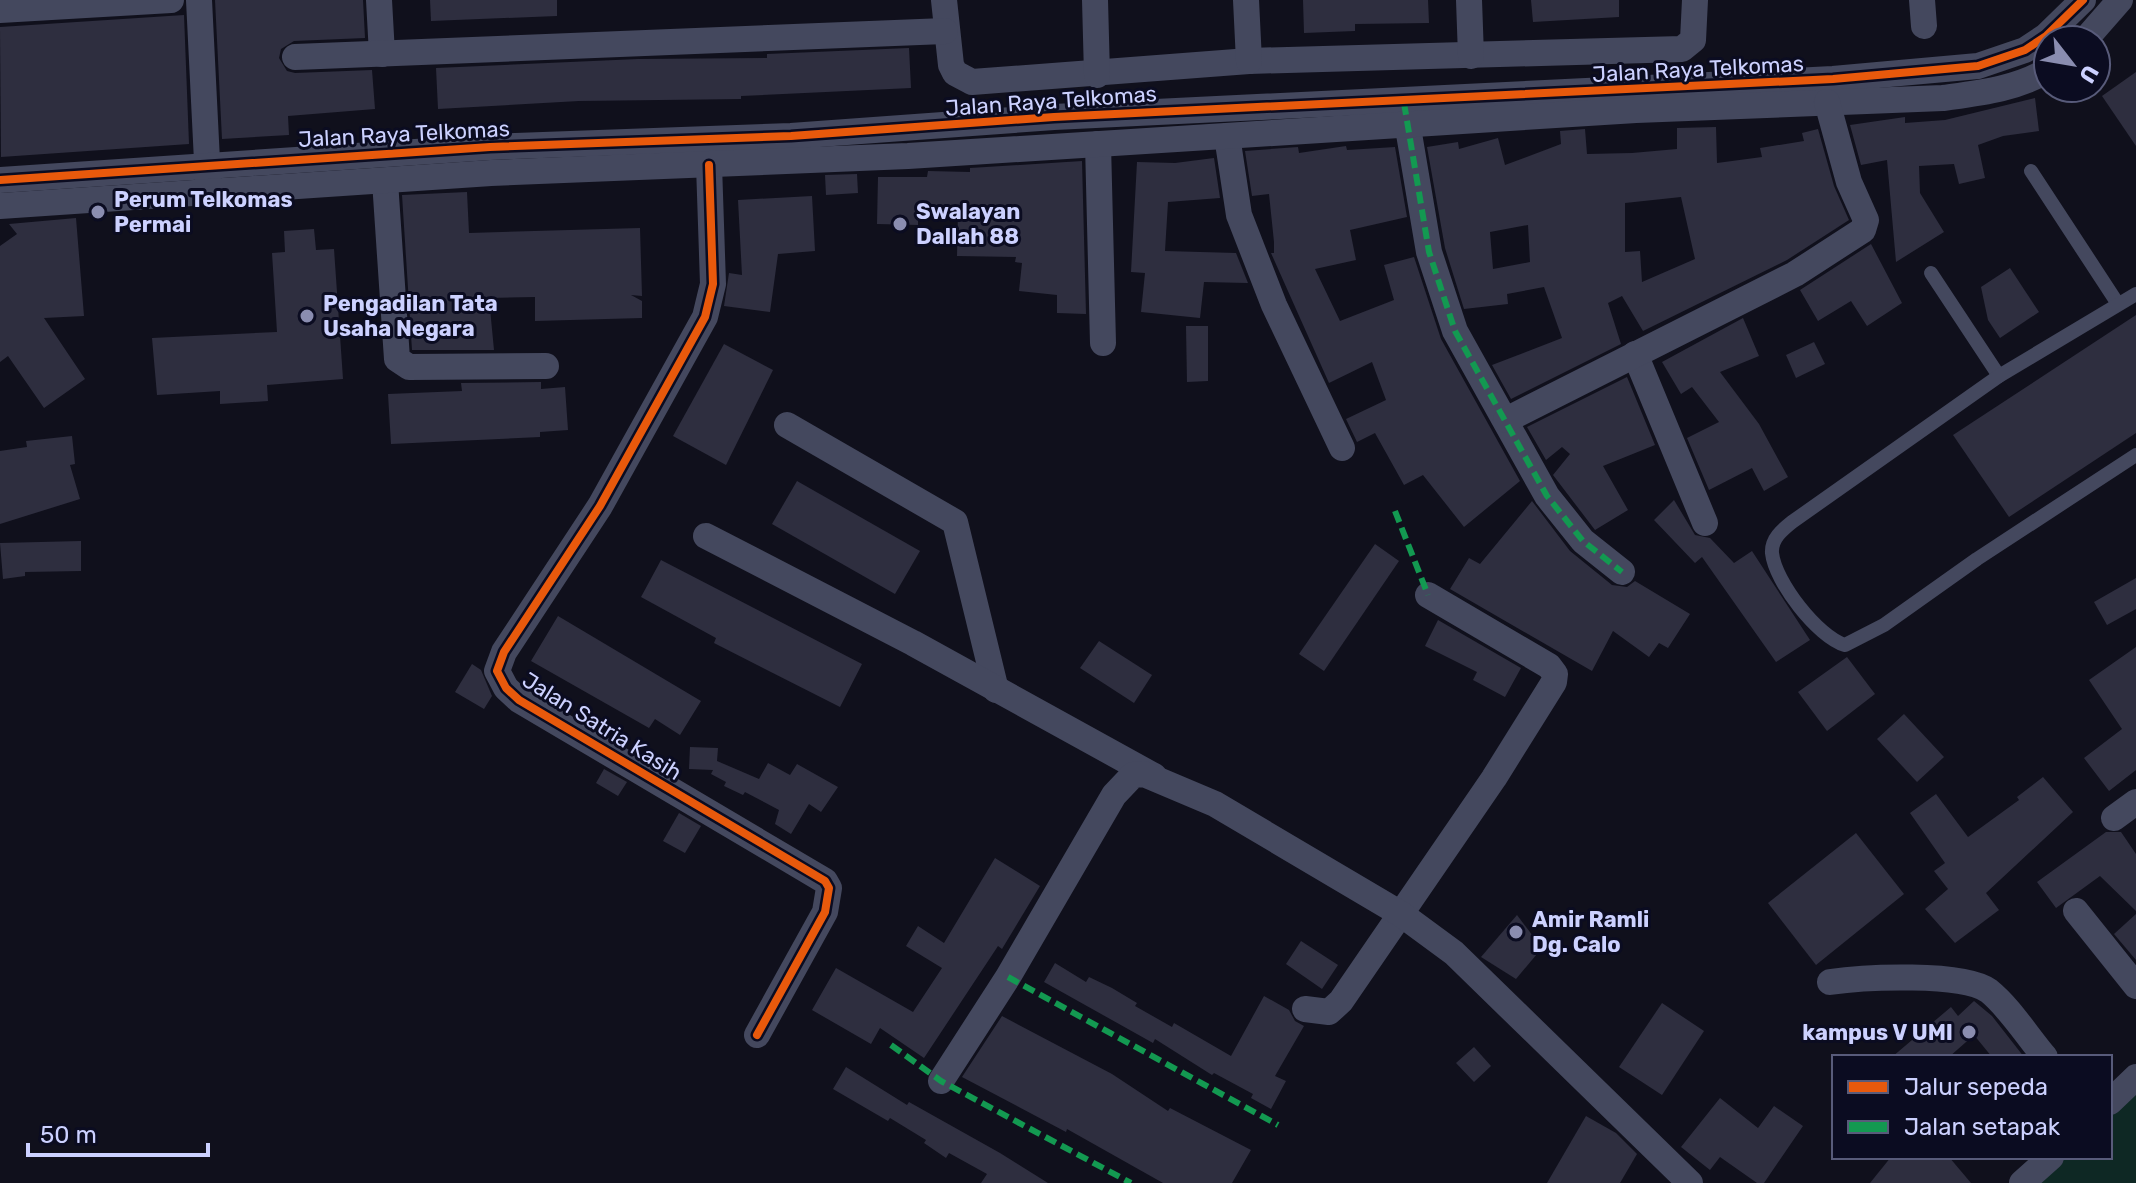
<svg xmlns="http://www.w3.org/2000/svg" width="2136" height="1183" font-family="Rubik,sans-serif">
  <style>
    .green { fill: #0e2824 }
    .building { fill: #2e2e3f; fill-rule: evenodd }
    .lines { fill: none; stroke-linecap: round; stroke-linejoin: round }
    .lane { stroke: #44485e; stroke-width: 14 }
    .street { stroke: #44485e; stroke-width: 26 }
    .quiet { stroke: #139951; stroke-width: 6; stroke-dasharray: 12 6; stroke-linecap: butt }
    .cycleway-casing { stroke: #0b0c21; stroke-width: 13 }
    .cycleway { stroke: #e8590c; stroke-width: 8 }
    .poi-dot { fill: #8a8db0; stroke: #0b0c21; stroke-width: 3 }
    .labels { text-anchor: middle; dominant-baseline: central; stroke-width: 6; stroke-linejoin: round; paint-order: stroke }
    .street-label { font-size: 22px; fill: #ccd1ff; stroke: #0b0c21 }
    .poi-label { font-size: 22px; font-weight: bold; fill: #ccd1ff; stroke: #0b0c21; text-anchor: start }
  </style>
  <rect width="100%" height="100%" fill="#10101c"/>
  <path class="green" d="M2136,1083V1183H2019L2049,1157H2110V1104Z"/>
  <g class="building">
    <path d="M215,0H363L365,38L294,41L281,49L279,58L287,71L295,73L372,70L375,109L288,116L289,135L222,139Z"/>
    <path d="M430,0H557V16L431,21Z"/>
    <path d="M1303,0H1428L1429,23L1355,24V31L1304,33Z"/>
    <path d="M1531,0H1619V17L1533,22Z"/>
    <path d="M184,15L189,144L1,157L0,27Z"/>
    <path d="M909,48L911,88L741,96V99L579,101L438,109L436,68L638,59L767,58V54Z"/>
    <path d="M2136,72V146L2102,96Z"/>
    <path d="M2035,98L2039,131L2003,136L1978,145L1985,178L1959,184L1954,164L1919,166L1920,193L1944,232L1896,262L1887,160L1861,165L1850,125L1905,117V123L1945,120Z"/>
    <path d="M1716,127L1717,163L1762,157L1760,148L1804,141L1802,133L1818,129L1834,186L1849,220L1787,260L1643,331L1622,296L1608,303L1621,344L1511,399L1492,365L1562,338L1544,287L1507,294L1508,304L1464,309L1445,248L1427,147L1458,142L1459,149L1498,138L1505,165L1561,144L1560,131L1585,129L1587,154L1632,153L1677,149V128ZM1681,197L1695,259L1642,282L1640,251L1625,252V203ZM1528,225L1530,262L1493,269L1490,232Z"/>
    <path d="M1346,146L1347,150L1395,147L1407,217L1350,230L1356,260L1315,269L1340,321L1394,300L1384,265L1414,257L1441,339L1520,481L1464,527L1423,475L1404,485L1375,433L1357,442L1346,419L1386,400L1372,362L1329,383L1271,253H1274V242L1269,194L1252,196L1245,151L1298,147L1299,153Z"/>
    <path d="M1214,158L1220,198L1168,202L1165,251L1236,253L1248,283L1204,282L1200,318L1141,312L1145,273L1131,272L1137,162L1175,163Z"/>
    <path d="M1082,161L1086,314L1057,313V295L1019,291L1022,263L1015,262L1016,257L957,256L958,212L918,207V225L877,224L878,177H927L928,171L970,172V168Z"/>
    <path d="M857,174L858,193L826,195L825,175Z"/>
    <path d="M467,192L469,233L640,228L642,296L631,295L642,301V318L535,321V297L489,298L494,350H412L402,195Z"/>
    <path d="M812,196L815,251L778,254L770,312L724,306L729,273L742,275L738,200Z"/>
    <path d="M76,218L84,316L44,318L85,379L44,408L8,356L0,362V246L17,234L9,224Z"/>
    <path d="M314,229L316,250L334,249L343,379L267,385L268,401L220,404V391L157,395L152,338L277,332L272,253L285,252L284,231Z"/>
    <path d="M1871,244L1902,303L1867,326L1851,301L1818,321L1800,290Z"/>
    <path d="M2010,268L2039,312L2000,338L1988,320L1981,287Z"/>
    <path d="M2136,315V433L2009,517L1953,435Z"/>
    <path d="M1743,318L1759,356L1720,372L1759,424L1788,477L1764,491L1752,468L1709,490L1687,438L1719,422L1692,387L1681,394L1662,362Z"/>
    <path d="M1186,326H1208V381L1187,382Z"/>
    <path d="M1814,342L1825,364L1796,378L1786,355Z"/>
    <path d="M724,344L773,370L726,465L673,436Z"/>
    <path d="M1627,377L1655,445L1603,466L1628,510L1595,530L1553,475L1570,454L1562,447L1546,460L1527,427Z"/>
    <path d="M541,382V389L565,387L568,430L540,432V437L391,444L388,394L462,391L461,383Z"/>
    <path d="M72,436L75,464L70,465L80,499L0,524V451L27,447L26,441Z"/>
    <path d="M797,481L920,551L895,594L772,524Z"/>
    <path d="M1674,500L1695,535L1710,538L1734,563L1752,551L1810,640L1776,662L1702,557L1695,563L1654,520Z"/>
    <path d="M1532,501L1570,551L1612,585L1627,587L1635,581L1690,614L1668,648L1659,643L1649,657L1613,631L1592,671L1450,589L1469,558L1480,564Z"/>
    <path d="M81,541V571L25,572V576L3,579L0,543Z"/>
    <path d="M1375,544L1399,561L1324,671L1299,654Z"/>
    <path d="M661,560L862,664L840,707L714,643L716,638L641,597Z"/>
    <path d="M2136,578V609L2107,625L2094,602Z"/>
    <path d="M558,616L701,701L680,735L655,719L649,728L531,661Z"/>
    <path d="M1438,620L1521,668L1505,697L1473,680L1477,672L1425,646Z"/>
    <path d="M1099,641L1152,675L1134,703L1080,668Z"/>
    <path d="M2136,647V770L2109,791L2084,758L2122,729L2089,680Z"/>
    <path d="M1847,657L1875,694L1827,731L1798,692Z"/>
    <path d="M472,664L481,670L492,696L484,709L455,692Z"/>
    <path d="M1904,714L1944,757L1917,782L1877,739Z"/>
    <path d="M690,747L718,748L717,761L759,779L768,763L790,775L797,764L838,787L821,812L809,804L791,834L775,824L779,810L745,792L743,795L724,786L726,782L711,774L713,770L689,769Z"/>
    <path d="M604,769L627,782L618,796L596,783Z"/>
    <path d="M2043,777L2073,812L1986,893L1999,910L1955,943L1925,909L1948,889L1934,871L1945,863L1910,813L1936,794L1968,837L2019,800L2017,797Z"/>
    <path d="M679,813L701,826L685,853L663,841Z"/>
    <path d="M2106,832H2121L2136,854V911L2100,876L2056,908L2037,882Z"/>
    <path d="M1856,833L1904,894L1816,965L1768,903Z"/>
    <path d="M995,858L1040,886L1002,949L998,946L924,1058L880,1028L871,1044L812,1010L836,968L913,1012L942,968L906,946L918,926L944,943Z"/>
    <path d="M2136,914V960L2114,934Z"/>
    <path d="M1517,915L1542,948L1516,979L1481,957Z"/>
    <path d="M1301,941L1338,965L1322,989L1286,964Z"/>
    <path d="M1055,963L1086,982L1089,977L1112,988L1137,1003L1135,1006L1172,1027L1174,1023L1231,1056L1264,996L1289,1010L1295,1021L1304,1026L1275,1076L1286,1081L1271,1109L1251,1098L1253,1094L1214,1073L1212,1075L1155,1039L1153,1043L1044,982Z"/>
    <path d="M1974,1001L1992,1016L2024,1057H1992L1974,1035L1949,1057H1892L1951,1007L1958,1016Z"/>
    <path d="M1662,1003L1704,1031L1662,1095L1619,1067Z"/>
    <path d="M1002,1016L1112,1074L1168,1111L1170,1108L1251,1150L1232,1183H1163L1067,1129L1066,1132L962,1077Z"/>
    <path d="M1474,1047L1491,1066L1474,1082L1456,1063Z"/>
    <path d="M846,1067L907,1105L909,1102L1000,1153L1048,1183H981L987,1174L949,1153L946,1158L924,1143L926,1140L890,1118L888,1121L833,1089Z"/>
    <path d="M1720,1098L1758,1128L1774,1106L1803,1126L1764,1183H1757L1720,1157L1710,1170L1681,1147Z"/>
    <path d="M1586,1116L1616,1133L1637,1154L1620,1183H1547Z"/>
    <path d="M1891,1157H1949L1971,1183H1870Z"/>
  </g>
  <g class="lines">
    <g class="lane">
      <path d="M2031,171L2118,304"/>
      <path d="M1931,273L1999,376"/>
      <path d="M2136,294L1999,376L1792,522C1782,530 1771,539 1772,553C1775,582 1818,637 1845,645L1884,625L1977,559L2136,455"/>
    </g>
    <g class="street">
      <path d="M199,0L208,181"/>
      <path d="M379,0L382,54"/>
      <path d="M944,0L951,65L955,73L972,82L1249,61L1682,49L1693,40L1695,0"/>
      <path d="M1095,0L1097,75"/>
      <path d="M1246,0L1249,61"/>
      <path d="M1469,0L1471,56"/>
      <path d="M1922,0L1924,26"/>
      <path d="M0,10L171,0"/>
      <path d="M2085,40L2120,0"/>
      <path d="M295,57L945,31"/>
      <path d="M1405,110L1429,252L1455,331L1547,496L1583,541L1622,572"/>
      <path d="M1227,136L1239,215L1274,305L1342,448"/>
      <path d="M1098,144L1103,343"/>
      <path d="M709,165L713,284L705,317L600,506L504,652L497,671L506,688L519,700L825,881L829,888L825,912L757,1035"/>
      <path d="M0,180L490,147L791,136L1054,117L1833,79L1978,66L2025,50L2046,36L2083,0"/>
      <path d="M385,181L397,359L409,367L546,366"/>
      <path d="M0,206L491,173L908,156L1636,110L1943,98C1979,93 2017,89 2048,70"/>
      <path d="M1635,354L1705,523"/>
      <path d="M1506,420L1795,274L1863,230L1866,220L1849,182L1827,102"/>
      <path d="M787,425L955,522L996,690"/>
      <path d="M706,536L913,643L1154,776"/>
      <path d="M2114,818L2136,802"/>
      <path d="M2076,911L2136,986"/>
      <path d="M1830,982C1863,977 1963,972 1989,991C2010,1008 2027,1036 2045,1057"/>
      <path d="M1305,1009L1329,1012L1341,1001L1494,778L1554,682L1555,674L1549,666L1428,595"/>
      <path d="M941,1081L1008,977L1114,795L1133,775L1144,774L1215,804L1401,914L1454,953L1690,1183"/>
      <path d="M2110,1102L2136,1077"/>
      <path d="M2022,1183L2051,1157"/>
    </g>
    <g class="quiet">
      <path d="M1404,103L1429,252L1455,331L1547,496L1583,541L1622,572"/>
      <path d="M1395,511L1428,595"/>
      <path d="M1008,977L1278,1125"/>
      <path d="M891,1045L941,1081L1131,1183"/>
    </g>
    <defs>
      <g id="cycleway">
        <path d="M709,165L713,284L705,317L600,506L504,652L497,671L506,688L519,700L825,881L829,888L825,912L757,1035"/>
        <path d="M0,180L490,147L791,136L1054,117L1833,79L1978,66L2025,50L2046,36L2083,0"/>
      </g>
    </defs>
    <use href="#cycleway" class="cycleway-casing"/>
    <use href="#cycleway" class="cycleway"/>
  </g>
  <g class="poi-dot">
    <circle cx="98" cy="212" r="8"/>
    <circle cx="900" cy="224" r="8"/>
    <circle cx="307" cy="316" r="8"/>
    <circle cx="1516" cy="932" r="8"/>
    <circle cx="1969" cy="1032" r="8"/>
  </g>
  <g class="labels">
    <g class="street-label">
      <text transform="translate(1698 69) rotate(-3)">Jalan Raya Telkomas</text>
      <text transform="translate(1051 101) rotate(-4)">Jalan Raya Telkomas</text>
      <text transform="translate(404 134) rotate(-3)">Jalan Raya Telkomas</text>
      <text transform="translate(602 726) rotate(32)">Jalan Satria Kasih</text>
    </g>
    <g class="poi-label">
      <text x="114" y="199">Perum Telkomas<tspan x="114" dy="25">Permai</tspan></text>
      <text x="916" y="211">Swalayan<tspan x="916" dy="25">Dallah 88</tspan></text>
      <text x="323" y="303">Pengadilan Tata<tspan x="323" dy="25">Usaha Negara</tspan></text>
      <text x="1532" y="919">Amir Ramli<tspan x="1532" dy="25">Dg. Calo</tspan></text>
      <text x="1953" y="1032" text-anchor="end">kampus V UMI</text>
    </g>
  </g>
  <rect x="1832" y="1055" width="280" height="104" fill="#0b0c21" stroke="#585b7a" stroke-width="2"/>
  <rect x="1848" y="1081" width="40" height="12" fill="#e8590c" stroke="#585b7a" stroke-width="2"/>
  <text x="1904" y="1095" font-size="24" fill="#ccd1ff">Jalur sepeda</text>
  <rect x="1848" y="1121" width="40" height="12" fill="#139951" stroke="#585b7a" stroke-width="2"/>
  <text x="1904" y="1135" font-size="24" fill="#ccd1ff">Jalan setapak</text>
  <g transform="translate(2072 64) rotate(121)"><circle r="38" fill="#0b0c21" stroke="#585b7a" stroke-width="2"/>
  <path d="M0-6L14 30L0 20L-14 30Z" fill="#8a8db0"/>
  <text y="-12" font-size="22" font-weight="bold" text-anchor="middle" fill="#ccd1ff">U</text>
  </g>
  <path d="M28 1143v12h180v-12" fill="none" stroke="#ccd1ff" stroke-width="4"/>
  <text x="40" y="1143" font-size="24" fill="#ccd1ff" stroke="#0b0c21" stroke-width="6" paint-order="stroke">50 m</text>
</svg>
